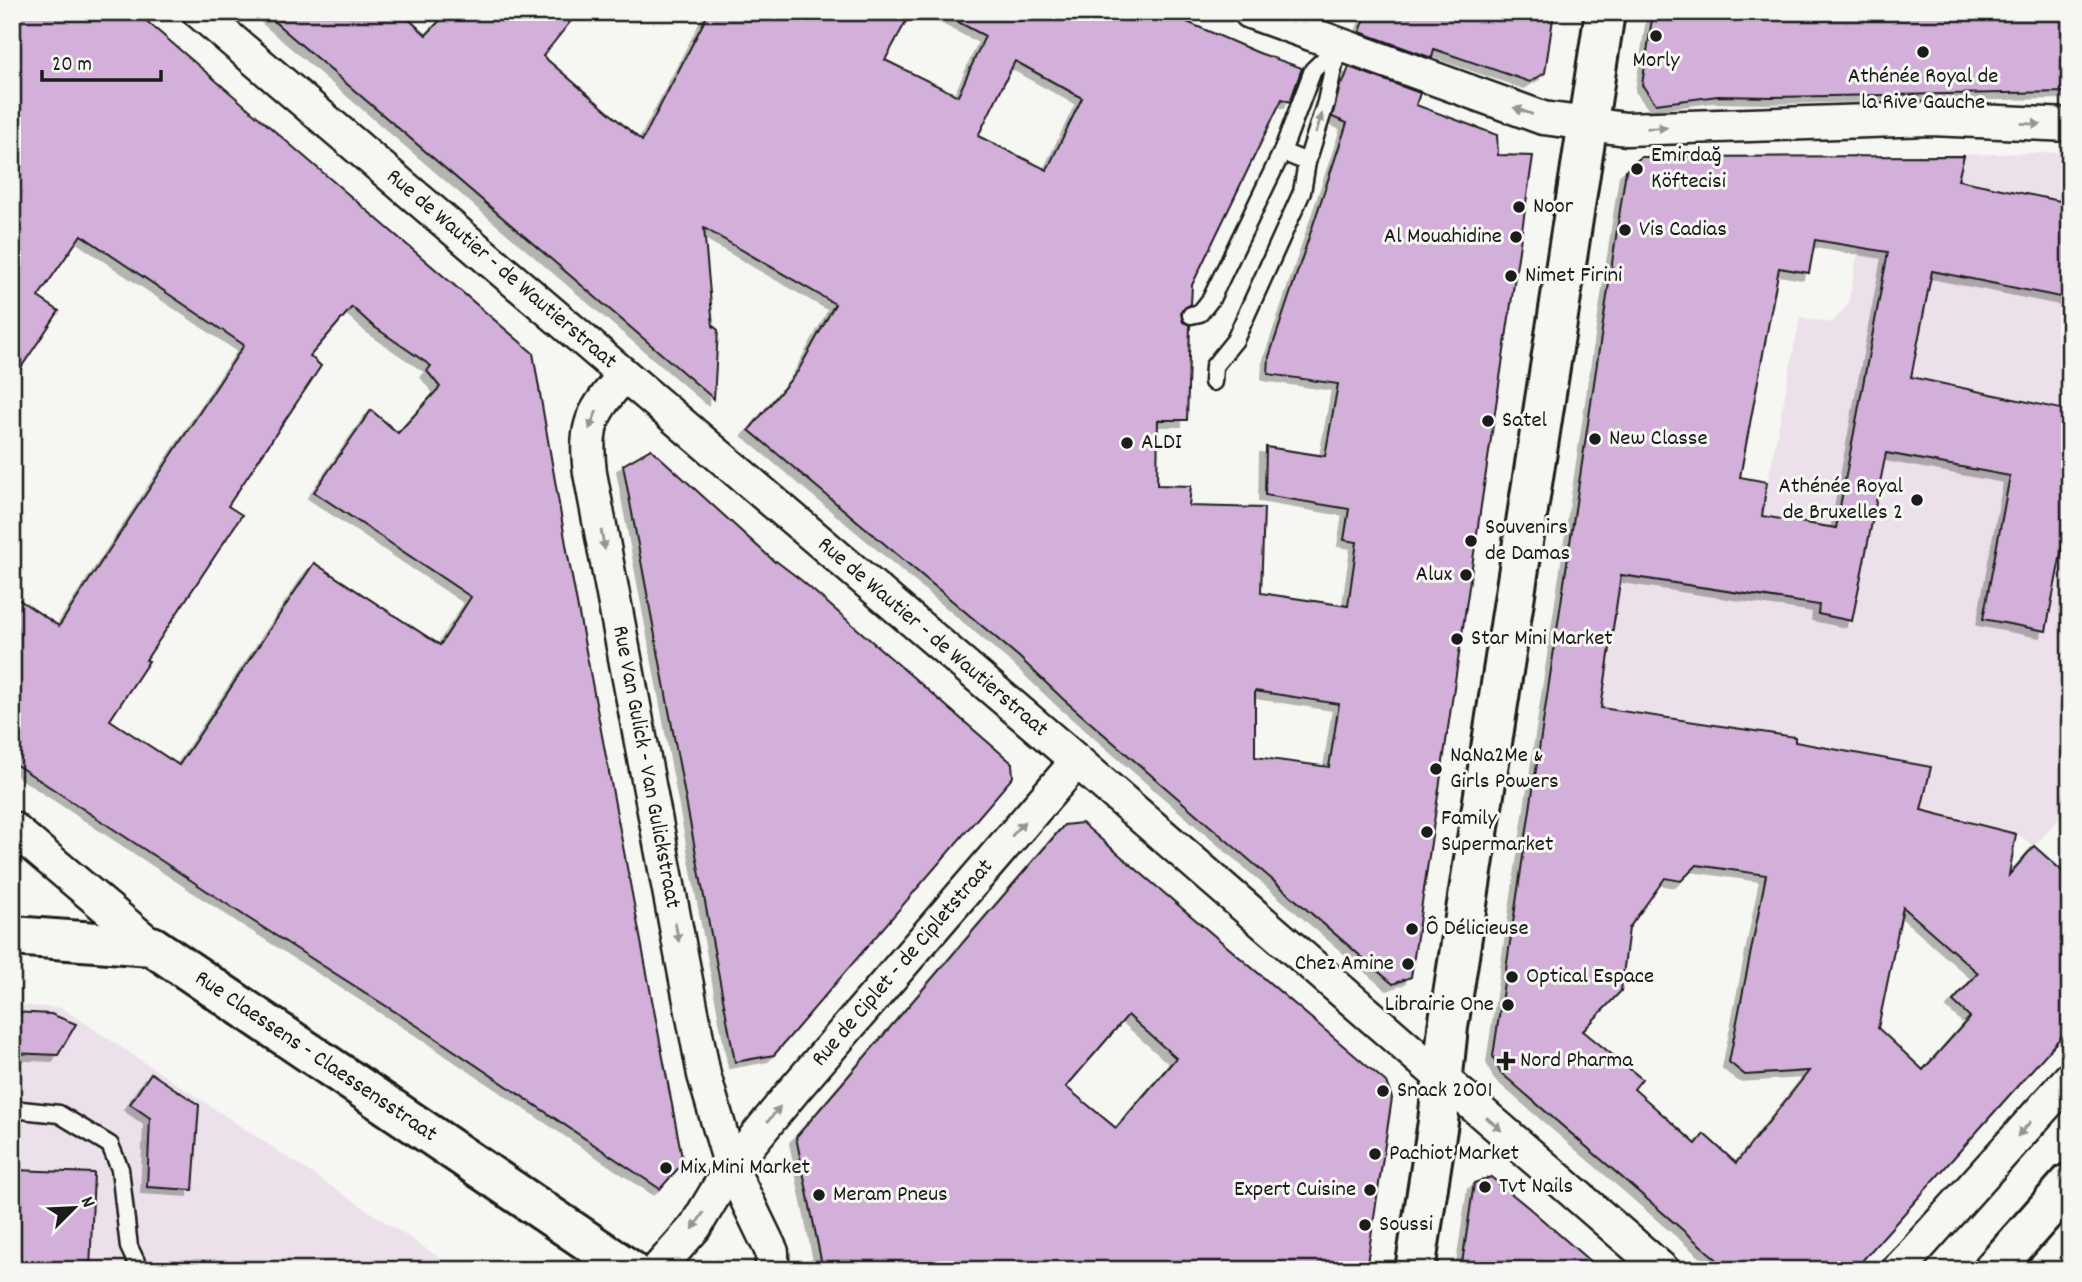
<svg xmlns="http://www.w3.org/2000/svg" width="2082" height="1282" font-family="Dekko,sans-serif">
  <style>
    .built { fill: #ece1eb }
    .building { fill: #d3b0da; stroke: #1c1c1c; stroke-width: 2; fill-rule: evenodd; filter: url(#shadow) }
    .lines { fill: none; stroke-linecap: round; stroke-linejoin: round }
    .service-casing { stroke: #1c1c1c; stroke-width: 21 }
    .minor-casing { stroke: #1c1c1c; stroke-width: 37 }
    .tertiary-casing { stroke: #1c1c1c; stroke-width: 44 }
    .secondary-casing { stroke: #1c1c1c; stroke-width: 44 }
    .service { stroke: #f6f6f2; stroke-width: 16 }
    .minor { stroke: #f6f6f2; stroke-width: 32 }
    .tertiary { stroke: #f6f6f2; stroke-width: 38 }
    .secondary { stroke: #f6f6f2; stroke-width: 38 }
    .oneway { fill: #949492 }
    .poi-dot { fill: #1c1c1c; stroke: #f6f6f2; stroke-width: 2.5 }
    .labels { text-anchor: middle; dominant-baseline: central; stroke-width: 6; stroke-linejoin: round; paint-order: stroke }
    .poi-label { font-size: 23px; fill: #1c1c1c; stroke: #f6f6f2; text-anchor: start }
    .street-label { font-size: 23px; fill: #1c1c1c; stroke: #f6f6f2 }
  </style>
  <defs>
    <filter id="shadow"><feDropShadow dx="-6" dy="6" stdDeviation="0" flood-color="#0004"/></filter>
  </defs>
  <rect width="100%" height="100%" fill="#f6f6f2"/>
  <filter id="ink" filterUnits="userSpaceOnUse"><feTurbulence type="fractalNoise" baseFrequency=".0143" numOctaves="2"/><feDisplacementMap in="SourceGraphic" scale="14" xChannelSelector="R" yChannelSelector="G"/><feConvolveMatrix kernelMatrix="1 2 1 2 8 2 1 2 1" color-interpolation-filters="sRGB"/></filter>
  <g filter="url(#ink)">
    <g class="built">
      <path d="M2070,152V806L2034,847L2021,836L1924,811L1535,780L1579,487L1764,501L1800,317L1832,323L1848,304L1876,157Z"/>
      <path d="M12,1005L62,1008L458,1270H12Z"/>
    </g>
    <g class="building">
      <path d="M12,12H136L533,353L568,556L683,1163L660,1189L419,1027L248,918L12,762V595L59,626L244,345L81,235L38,297L59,311L12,381ZM352,307L373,326L431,366L427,371L440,387L398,433L371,410L314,492L471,597L440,645L314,563L179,765L110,720L149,661L146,660L242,515L228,506L321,366L310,356Z"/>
      <path d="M263,12H401L426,35L448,12H578L543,56L642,141L709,12H911L885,60L958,96L985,36L939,12H1164L1259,53L1302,68L1290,102L1282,99L1192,285L1191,304L1181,311L1183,322L1190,325L1187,420H1158L1157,485L1191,486L1189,506L1264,508L1261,593L1348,606L1357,542L1344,540L1349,509L1265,495L1266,447L1325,456L1338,384L1268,374L1269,357L1347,123L1332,117L1341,82L1343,83L1349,67L1420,93L1416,105L1497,135L1498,155L1533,156L1411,977L1393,984L1063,699L1019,657L749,430L798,371L835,304L704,228L713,326L718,330L714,399ZM1015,61L1082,98L1047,170L978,136ZM1255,691L1339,704L1329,767L1255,757Z"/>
      <path d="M1367,12H1554L1545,73L1530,82L1434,49L1432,58L1360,32Z"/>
      <path d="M1653,12H2070V92L1771,97L1718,96L1656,104L1642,85Z"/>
      <path d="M1964,156L1958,180L2070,203V299L1932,271L1911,377L2070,411V507L2046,631L1983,619L2010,476L1886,453L1852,621L1818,614L1819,605L1621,575L1601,708L1795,737V742L1931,767L1921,810L2016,834L2009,875L2034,846L2070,878V1027L1854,1270H1729L1500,1072L1493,1056L1626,170L1641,157ZM1815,240L1888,252L1836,528L1762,516L1767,482L1740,477L1779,268L1809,273ZM1697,865L1766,875L1729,1062L1745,1075L1809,1071L1736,1163L1704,1134L1696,1144L1634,1089L1642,1079L1583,1031L1621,991L1629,928L1665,878L1681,881ZM1903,907L1978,973L1953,1001L1970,1017L1923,1070L1878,1028Z"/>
      <path d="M651,449L775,562L776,561L801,580L1012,763L1013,777L774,1055L735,1062L623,465Z"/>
      <path d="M1082,823L1386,1082L1392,1098L1366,1270H823L796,1137L1064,825ZM1128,1015L1176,1058L1116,1128L1066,1087Z"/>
      <path d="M12,1012L51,1014L76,1024L58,1055L12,1053Z"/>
      <path d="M151,1073L199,1105L193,1190L147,1187L150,1118L130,1104Z"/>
      <path d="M15,1170L94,1173L90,1270H12Z"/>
      <path d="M1491,1177L1529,1208L1600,1270H1461L1474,1183Z"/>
    </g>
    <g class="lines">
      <defs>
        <g id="service">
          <path d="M1282,152L1307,162L1326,102L1338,46"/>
          <path d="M1191,315L1200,313L1211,299L1282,152L1313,70L1339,45"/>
          <path d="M1213,382L1214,366L1235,340L1302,192L1307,162"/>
          <path d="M12,1109L59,1114L110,1145L120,1169L129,1247L139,1268L144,1270"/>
        </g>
        <g id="minor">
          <path id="s1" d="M199,12L1077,761L1663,1270"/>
          <path d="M1250,12L1543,118L1626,129L1930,119L2070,125"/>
          <path id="s2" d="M624,375C592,413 584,423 590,473L704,1075L731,1167L772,1252V1270"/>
          <path d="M12,828L152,946"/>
          <path id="s3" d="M657,1270L695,1227L731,1167L794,1090L1077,761"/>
          <path d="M1898,1270L2070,1078"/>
        </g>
        <g id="tertiary">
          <path id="s4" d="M12,936L152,946L630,1270"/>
          <path d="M1415,1270L1438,1122L1448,1027L1605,12"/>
        </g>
        <path id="secondary" d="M1993,1270L2070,1183"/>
      </defs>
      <use href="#service" class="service-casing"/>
      <use href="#minor" class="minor-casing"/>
      <use href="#tertiary" class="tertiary-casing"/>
      <use href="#secondary" class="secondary-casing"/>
      <use href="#service" class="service"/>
      <use href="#minor" class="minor"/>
      <use href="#tertiary" class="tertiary"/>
      <use href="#secondary" class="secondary"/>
    </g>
    <defs><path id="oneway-solid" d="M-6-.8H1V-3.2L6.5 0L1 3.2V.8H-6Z" transform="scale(1.75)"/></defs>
    <g class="oneway">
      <use href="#oneway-solid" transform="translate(1523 111) rotate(-160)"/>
      <use href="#oneway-solid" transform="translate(1319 123) rotate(-73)"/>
      <use href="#oneway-solid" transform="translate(2031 124) rotate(3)"/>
      <use href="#oneway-solid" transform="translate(1657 128) rotate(-2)"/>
      <use href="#oneway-solid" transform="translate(593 420) rotate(112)"/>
      <use href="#oneway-solid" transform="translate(603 540) rotate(79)"/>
      <use href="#oneway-solid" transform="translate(1018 829) rotate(-49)"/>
      <use href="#oneway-solid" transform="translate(677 932) rotate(79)"/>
      <use href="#oneway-solid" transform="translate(774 1114) rotate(-51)"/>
      <use href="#oneway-solid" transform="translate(1494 1124) rotate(41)"/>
      <use href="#oneway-solid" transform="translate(2024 1129) rotate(132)"/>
      <use href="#oneway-solid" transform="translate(698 1221) rotate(123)"/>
    </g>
  </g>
  <g class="poi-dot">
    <circle cx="1656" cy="36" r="7"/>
    <circle cx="1923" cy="52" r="7"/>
    <circle cx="1637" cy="169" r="7"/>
    <circle cx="1519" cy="207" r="7"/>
    <circle cx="1625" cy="230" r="7"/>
    <circle cx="1516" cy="237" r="7"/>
    <circle cx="1511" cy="276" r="7"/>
    <circle cx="1488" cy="421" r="7"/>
    <circle cx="1595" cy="439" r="7"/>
    <circle cx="1127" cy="443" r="7"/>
    <circle cx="1917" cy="500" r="7"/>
    <circle cx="1471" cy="541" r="7"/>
    <circle cx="1466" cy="575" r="7"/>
    <circle cx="1457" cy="639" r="7"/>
    <circle cx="1436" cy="769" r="7"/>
    <circle cx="1427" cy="832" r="7"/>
    <circle cx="1412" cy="929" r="7"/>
    <circle cx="1408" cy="964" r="7"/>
    <circle cx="1512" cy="977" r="7"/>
    <circle cx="1508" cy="1005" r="7"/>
    <path d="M1502.5 1050.5h7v7h7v7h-7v7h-7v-7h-7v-7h7z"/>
    <circle cx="1383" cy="1091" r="7"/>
    <circle cx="1375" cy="1154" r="7"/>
    <circle cx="666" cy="1168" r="7"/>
    <circle cx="1485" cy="1187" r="7"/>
    <circle cx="1370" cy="1190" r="7"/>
    <circle cx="819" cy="1195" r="7"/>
    <circle cx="1365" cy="1225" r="7"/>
  </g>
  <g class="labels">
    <g class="poi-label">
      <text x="1656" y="61" text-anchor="middle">Morly</text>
      <text x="1923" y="77" text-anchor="middle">Athénée Royal de<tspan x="1923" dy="26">la Rive Gauche</tspan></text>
      <text x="1651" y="156">Emirdağ<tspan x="1651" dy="26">Köftecisi</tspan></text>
      <text x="1533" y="207">Noor</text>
      <text x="1639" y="230">Vis Cadias</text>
      <text x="1502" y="237" text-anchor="end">Al Mouahidine</text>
      <text x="1525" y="276">Nimet Firini</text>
      <text x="1502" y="421">Satel</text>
      <text x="1609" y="439">New Classe</text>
      <text x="1141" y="443">ALDI</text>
      <text x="1903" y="487" text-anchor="end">Athénée Royal<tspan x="1903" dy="26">de Bruxelles 2</tspan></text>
      <text x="1485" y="528">Souvenirs<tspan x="1485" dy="26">de Damas</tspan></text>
      <text x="1452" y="575" text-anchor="end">Alux</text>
      <text x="1471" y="639">Star Mini Market</text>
      <text x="1450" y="756">NaNa2Me &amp;<tspan x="1450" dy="26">Girls Powers</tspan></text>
      <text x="1441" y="819">Family<tspan x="1441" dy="26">Supermarket</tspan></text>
      <text x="1426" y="929">Ô Délicieuse</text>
      <text x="1394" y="964" text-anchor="end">Chez Amine</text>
      <text x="1526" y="977">Optical Espace</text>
      <text x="1494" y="1005" text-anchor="end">Librairie One</text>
      <text x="1520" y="1061">Nord Pharma</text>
      <text x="1397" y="1091">Snack 2001</text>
      <text x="1389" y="1154">Pachiot Market</text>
      <text x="680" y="1168">Mix Mini Market</text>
      <text x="1499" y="1187">Tvt Nails</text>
      <text x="1356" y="1190" text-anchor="end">Expert Cuisine</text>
      <text x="833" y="1195">Meram Pneus</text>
      <text x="1379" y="1225">Soussi</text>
    </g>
    <g class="street-label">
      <text stroke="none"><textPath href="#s1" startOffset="397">Rue de Wautier - de Wautierstraat</textPath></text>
      <text stroke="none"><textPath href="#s1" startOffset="964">Rue de Wautier - de Wautierstraat</textPath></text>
      <text stroke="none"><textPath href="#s2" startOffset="408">Rue Van Gulick - Van Gulickstraat</textPath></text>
      <text stroke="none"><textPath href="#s3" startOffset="394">Rue de Ciplet - de Cipletstraat</textPath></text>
      <text stroke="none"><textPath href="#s4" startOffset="338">Rue Claessens - Claessensstraat</textPath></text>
    </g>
  </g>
  <rect width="2082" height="1282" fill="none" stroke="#f6f6f2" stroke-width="42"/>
  <rect x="21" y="21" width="2040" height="1240" fill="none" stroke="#1c1c1c" stroke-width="2.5" filter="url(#ink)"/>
  <g transform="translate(74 1208) rotate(66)" stroke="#f6f6f2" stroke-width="5" paint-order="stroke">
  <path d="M0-5L12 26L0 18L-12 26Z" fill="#1c1c1c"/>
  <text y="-10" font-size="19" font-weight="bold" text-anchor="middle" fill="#1c1c1c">N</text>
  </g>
  <path d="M42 70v10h119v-10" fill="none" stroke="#1c1c1c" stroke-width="3.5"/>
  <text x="52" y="70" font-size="21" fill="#1c1c1c" stroke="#f6f6f2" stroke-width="5" paint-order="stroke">20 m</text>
</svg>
